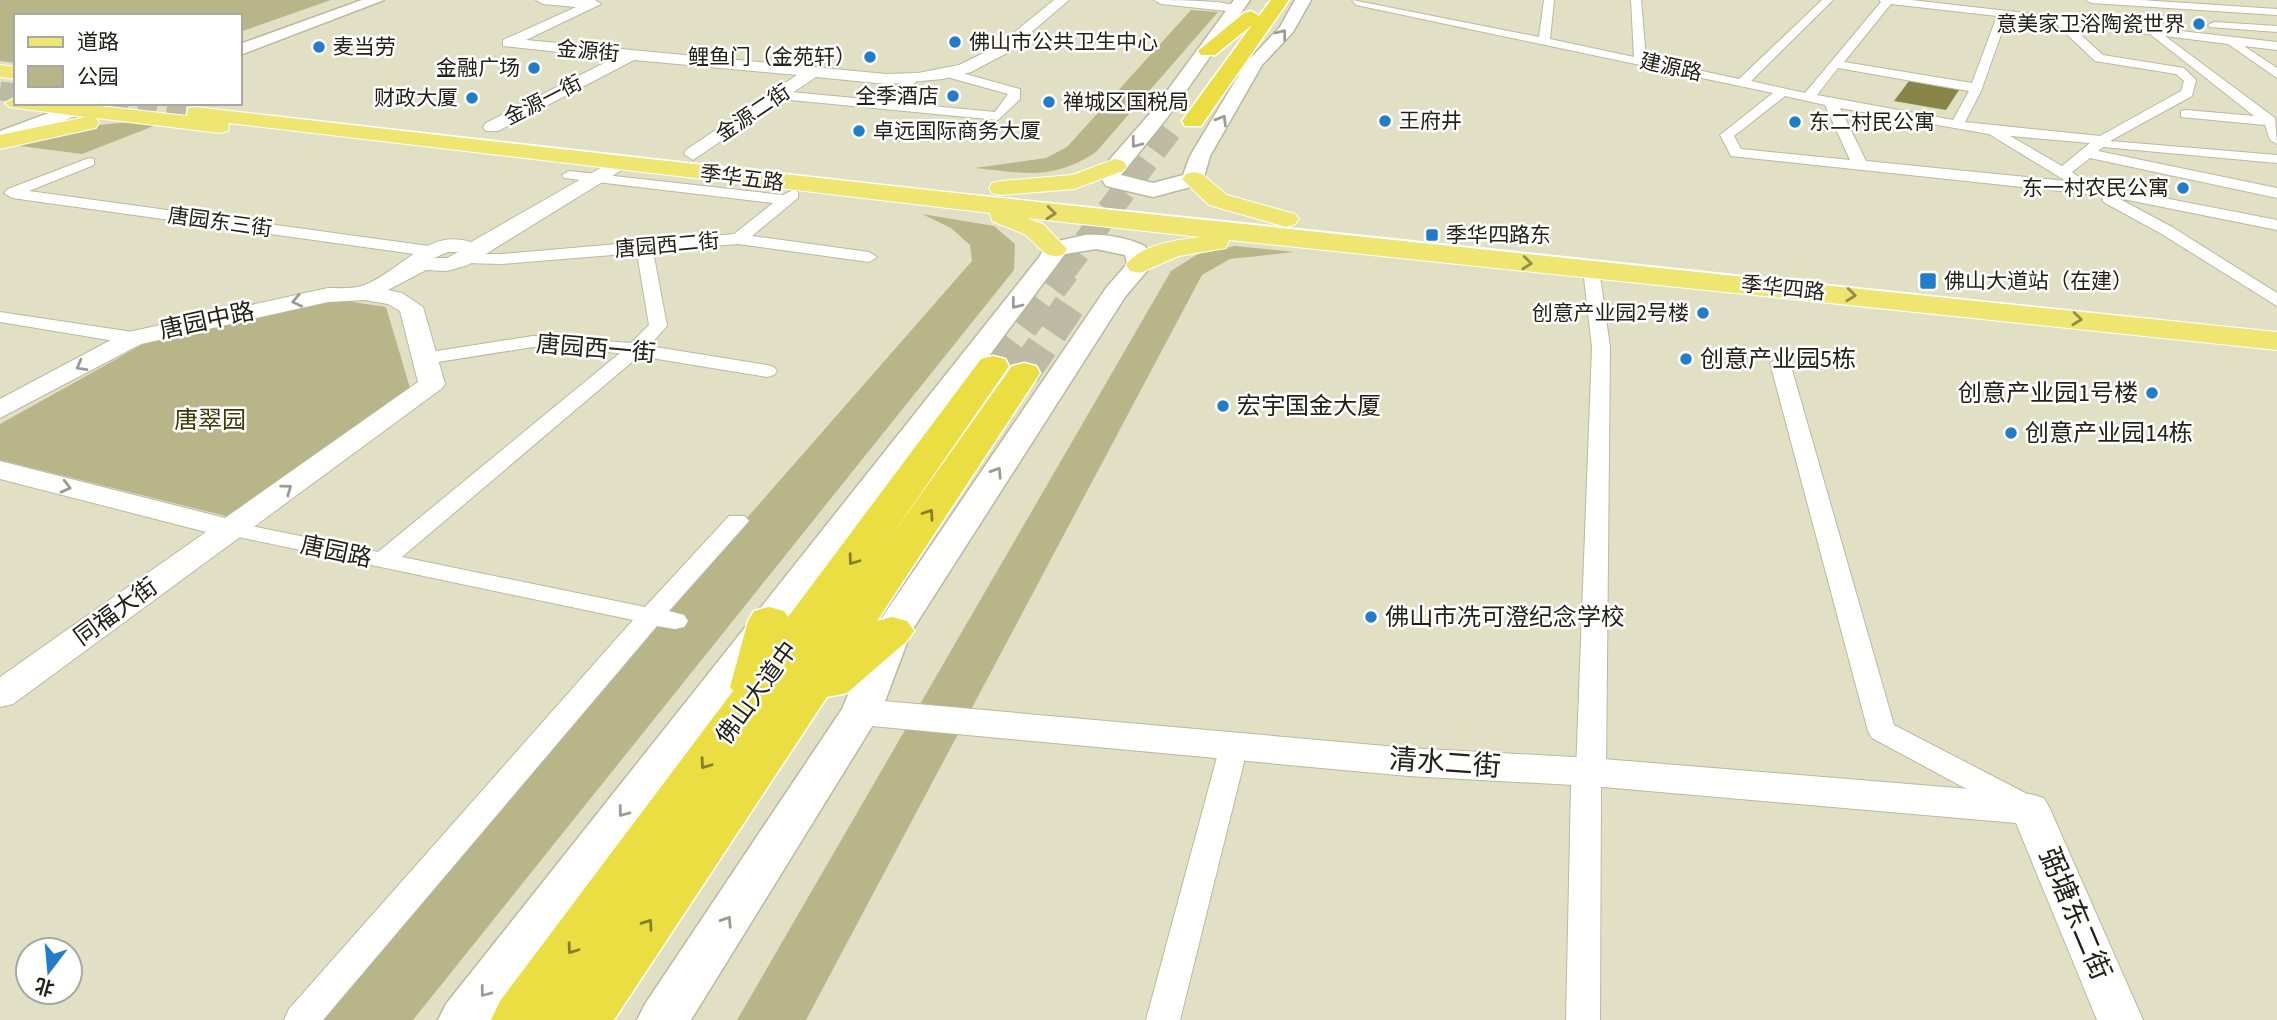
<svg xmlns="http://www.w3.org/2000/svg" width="2277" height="1020" font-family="'Source Sans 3','Noto Sans SC',sans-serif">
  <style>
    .green { fill: #b8b589 }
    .water { fill: #898447 }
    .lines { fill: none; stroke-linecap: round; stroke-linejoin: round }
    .primary-tunnel { stroke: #bcbaa2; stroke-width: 19; stroke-dasharray: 19 10; stroke-linecap: butt }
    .trunk-tunnel-far1 { stroke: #bcbaa2; stroke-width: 25; stroke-dasharray: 25 13; stroke-linecap: butt }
    .trunk-tunnel { stroke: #bcbaa2; stroke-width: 32; stroke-dasharray: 32 17; stroke-linecap: butt }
    .minor-casing { stroke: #bab99e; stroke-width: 2 }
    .tertiary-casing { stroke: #bab99e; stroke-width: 2 }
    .secondary-casing { stroke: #bab99e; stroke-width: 3 }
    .primary-casing { stroke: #fff; stroke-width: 2 }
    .trunk-casing { stroke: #fff; stroke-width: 3 }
    .minor { fill: #fff; fill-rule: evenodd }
    .tertiary { fill: #fff; fill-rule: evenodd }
    .secondary { fill: #fff; fill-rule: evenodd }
    .primary { fill: #efe671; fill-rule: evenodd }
    .trunk { fill: #eade42; fill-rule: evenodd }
    .oneway { stroke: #9c9c97 }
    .oneway2 { stroke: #938e49 }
    .oneway3 { stroke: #86802d }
    .poi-dot { fill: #217dca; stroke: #fff; stroke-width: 2.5 }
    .labels { text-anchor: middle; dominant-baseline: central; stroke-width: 5; stroke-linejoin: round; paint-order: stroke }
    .far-poi-label { font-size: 21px; fill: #232218; stroke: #fff; text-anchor: start }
    .far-street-label { font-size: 21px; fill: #232218; stroke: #fff }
    .street-label { font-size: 24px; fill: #232218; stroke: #fff }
    .poi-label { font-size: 24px; fill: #232218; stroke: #fff; text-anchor: start }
    .park-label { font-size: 24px; fill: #3d3905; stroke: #fff }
    .near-street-label { font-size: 28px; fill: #232218; stroke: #fff }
  </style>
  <rect width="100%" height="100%" fill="#e2e0c4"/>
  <g class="green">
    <path d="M0,0H331L240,32V16H16V63L0,61Z"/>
    <path d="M1191,10L1218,12L1096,152C1053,181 1023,173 975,168L1046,158L1067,147Z"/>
    <path d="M142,121L164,122L82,154L12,145L76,127Z"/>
    <path d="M922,214L994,226L1015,244L1014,270L413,1020H307L972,261L970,245L951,228Z"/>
    <path d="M1235,246L1294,252L1230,259L1202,275L806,1020H737L1171,271L1198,254Z"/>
    <path d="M340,300L386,307L410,388L230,517L0,460V424L147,342Z"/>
  </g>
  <path class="water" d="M1909,81L1959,90L1946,110L1894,101Z"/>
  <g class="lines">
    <g class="primary-tunnel">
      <path d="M0,91L16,93"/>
      <path d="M109,103L196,113"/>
    </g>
    <path class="trunk-tunnel-far1" d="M1063,272L1177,120"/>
    <g class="trunk-tunnel">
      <path d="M993,366L1064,270"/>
      <path d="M1024,373L1075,297"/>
    </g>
    <defs>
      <g id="minor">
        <path d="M1352,0L1539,37L1544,0H1554L1550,39L1634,57L1631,0H1641L1646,59L1739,79L1822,0H1833L1751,81L1805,93L1881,2L1879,0H1911L2277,42V50L2244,46L2277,68V78L2228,44L2165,36L2275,118L2277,144L2270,140L2265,125L2181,117V111L2186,110L2254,116L2150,34L2070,25L2103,55L2184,68L2196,80L2192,96L2110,141L2277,155V163L2103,147L2098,151L2277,188V198L2090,158L2072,172L2087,183L2277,220V230L2118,198L2172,227L2277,293V306L2160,233L2105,203L2102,200L2107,196L1731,156L1720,135L1773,93L1356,5ZM1891,4L1997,16L1972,83L1844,62ZM2007,18L2055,23L2095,61L2176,74L2184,81L2181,91L2100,136L1965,122L1981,91ZM1838,68L1969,91L1953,120L1817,95ZM1785,96L1825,105L1850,160L1741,149L1734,136ZM1840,108L1989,134L2066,181L1866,161ZM2010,136L2090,143L2062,166Z"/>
        <path d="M2086,0H2141L2277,9V15L2091,3Z"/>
        <path d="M2214,22L2277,26V32L2210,27L2208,25Z"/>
        <path d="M951,70L1020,89V99L998,120L780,99L774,95L780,91L876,100L912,75L916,76V82L890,102L995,112L1008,94L947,77V71Z"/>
        <path d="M89,158L94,159V165L29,191L429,246L437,251L429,256L12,198L4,193L8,189Z"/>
        <path d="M569,171L783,195L793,190L798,192V198L752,236L869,252L877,257L869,262L738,244L653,251L667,326L649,346L767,365L774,367L777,371L774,375L767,377L639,356L402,557L645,607L729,516H745L749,521L669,611L684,615L688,621L684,627L675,629L657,626L323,1020H284L289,1009L633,620L224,534L220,529L224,524L232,522L378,552L620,353L533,347L425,364L418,362L415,358L418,354L533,336L631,343L649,325L637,253L502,264L465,263L459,262L457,258L459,254H502L734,234L773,203L564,178L562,175Z"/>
        <path d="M1591,264L1599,269L1610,347L1606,772L1601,787L1600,1020H1566L1571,787L1576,772L1592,347L1583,269Z"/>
        <path d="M0,312L133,332L142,338L133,344L0,322Z"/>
        <path d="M1780,357L1790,363L1894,725L2035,798L2039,806L2035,814L2024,817L2013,814L1872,738L1868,731L1770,363Z"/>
        <path d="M1234,736L1244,739L1248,746L1180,1020H1146L1220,746L1224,739Z"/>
      </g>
      <g id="tertiary">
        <path d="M536,0H595L601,4L526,40L886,74L918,73L959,65L996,47L1054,0H1069L1007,53L971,72L943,79L886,84L816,77L693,160L684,154L686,150L797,75L634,60L498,131H486L483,127L486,123L614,58L503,46V40L576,7L543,4Z"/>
        <path d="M1154,0C1174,0 1229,0 1243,8L1236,12L1161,4Z"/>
        <path d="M618,158L627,164L625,168L468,265L447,271L426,270L388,290L402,293L423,307L445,384L441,389L13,704L0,707V677L206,532L0,479V461L225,518L418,382L400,311L388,304L365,300L328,302L141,344L0,418V399L124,333L328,288C338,288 352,289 362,286C401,272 426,228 471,242ZM448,252H458L447,258H434Z"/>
        <path d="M861,699L1408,748L1591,758L2030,794L2044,798L2050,809L2143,1020H2097L2016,823L1591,786L1408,776L861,725L848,721L843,712L848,703Z"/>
      </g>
      <g id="secondary">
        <path d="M362,0H384L240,55V44Z"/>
        <path d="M1234,0H1250L1167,118L1121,175L1153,183L1183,175L1190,156L1246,63L1280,27L1295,0H1311L1293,32L1262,65L1210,156L1202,184L1153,197L1106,186L1099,175L1104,166L1153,110Z"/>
        <path d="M76,103H103L101,107L0,144V131Z"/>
        <path d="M1085,235C1106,234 1125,237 1145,246L1152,265L1125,297L911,632L881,712L691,1020H637L645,1004L842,709L879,622L1106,288L1127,264L1125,255L1096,249L1065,254L494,1020H438L446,1004L1040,256L1045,244Z"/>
      </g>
      <g id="primary">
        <path d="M0,65L16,67V79L0,77Z"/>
        <path d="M16,97V103H75L187,116L188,108L196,107C889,188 1583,261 2277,332V350L1229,240L1226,248L1179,256L1140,273L1130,271L1126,265C1141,244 1177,240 1200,237L1027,218L1043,224L1067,249L1063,255C1043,260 1040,245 1025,235C1015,229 1002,226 992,221L990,213L229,123L228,131L220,133L96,118L99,123L96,128L0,149V135L85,117L9,107L5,103Z"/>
        <path d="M1115,159L1123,161L1127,166L1123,171L1074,189L1001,195L992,193L989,188L992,183L1001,181L1072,175Z"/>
        <path d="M1194,172L1202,174L1227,195L1295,214L1299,219L1295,224L1286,227L1209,205L1182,179L1186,174Z"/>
      </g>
      <g id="trunk">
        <path d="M1271,0H1289L1201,126H1185L1182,121L1252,25L1215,55H1201L1198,51L1244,13L1251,11L1259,16Z"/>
        <path d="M993,356L1005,359L1009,366L890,538L1012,366L1024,363L1036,366L1040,373L877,621L892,617L907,621L914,631L907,641L847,693L827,697L614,1020H491L500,1001L733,691L730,687L748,621L754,611L769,607L784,611L788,617L981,359Z"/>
      </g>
    </defs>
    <use href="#minor" class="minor-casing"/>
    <use href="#tertiary" class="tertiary-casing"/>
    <use href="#secondary" class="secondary-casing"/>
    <use href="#primary" class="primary-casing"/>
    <use href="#trunk" class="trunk-casing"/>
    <use href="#minor" class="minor"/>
    <use href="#tertiary" class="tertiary"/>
    <use href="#secondary" class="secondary"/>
    <use href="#primary" class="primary"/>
    <use href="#trunk" class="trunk"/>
  </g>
  <defs><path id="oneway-chevron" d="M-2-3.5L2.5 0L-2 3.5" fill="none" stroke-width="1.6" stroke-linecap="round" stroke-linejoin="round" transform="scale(1.75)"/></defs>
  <g class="oneway">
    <use href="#oneway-chevron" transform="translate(1282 34) rotate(-52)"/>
    <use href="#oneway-chevron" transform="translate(1222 120) rotate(-59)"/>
    <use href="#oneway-chevron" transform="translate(1136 143) rotate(127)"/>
    <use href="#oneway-chevron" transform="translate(297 301) rotate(168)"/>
    <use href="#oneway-chevron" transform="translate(1016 304) rotate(128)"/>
    <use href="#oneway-chevron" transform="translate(81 366) rotate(151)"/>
    <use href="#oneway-chevron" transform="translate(997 472) rotate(-57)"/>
    <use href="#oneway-chevron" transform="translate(66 487) rotate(14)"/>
    <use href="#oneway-chevron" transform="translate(287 489) rotate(-36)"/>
    <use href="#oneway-chevron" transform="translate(623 812) rotate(127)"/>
    <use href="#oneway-chevron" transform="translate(727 921) rotate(-57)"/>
    <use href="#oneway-chevron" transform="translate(485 992) rotate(127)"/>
  </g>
  <g class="oneway2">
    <use href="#oneway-chevron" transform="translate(1051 213) rotate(6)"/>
    <use href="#oneway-chevron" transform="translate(1527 263) rotate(6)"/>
    <use href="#oneway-chevron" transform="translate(1851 295) rotate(6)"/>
    <use href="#oneway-chevron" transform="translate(2077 319) rotate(6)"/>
  </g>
  <g class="oneway3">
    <use href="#oneway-chevron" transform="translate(929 514) rotate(-56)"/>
    <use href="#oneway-chevron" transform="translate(853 560) rotate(126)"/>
    <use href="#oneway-chevron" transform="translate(705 764) rotate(126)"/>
    <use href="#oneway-chevron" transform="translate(648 924) rotate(-55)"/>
    <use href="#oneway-chevron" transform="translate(572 949) rotate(126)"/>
  </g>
  <g class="poi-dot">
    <circle cx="2199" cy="24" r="7"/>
    <circle cx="955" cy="42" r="7"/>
    <circle cx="319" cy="47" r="7"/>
    <circle cx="870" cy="57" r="7"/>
    <circle cx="534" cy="68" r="7"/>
    <circle cx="953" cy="96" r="7"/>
    <circle cx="472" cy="98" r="7"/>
    <circle cx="1049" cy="102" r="7"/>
    <circle cx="1385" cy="121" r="7"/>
    <circle cx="1795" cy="122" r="7"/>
    <circle cx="859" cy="131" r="7"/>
    <circle cx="2183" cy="188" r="7"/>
    <rect x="1425" y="228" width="14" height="14" rx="3.5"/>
    <rect x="1919" y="272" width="18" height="18" rx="3.5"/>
    <circle cx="1703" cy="313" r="7"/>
    <circle cx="1686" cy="359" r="7"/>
    <circle cx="2152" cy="393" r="7"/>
    <circle cx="1223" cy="406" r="7"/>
    <circle cx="2011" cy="433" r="7"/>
    <circle cx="1371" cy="617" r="7"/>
  </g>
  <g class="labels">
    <g class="far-poi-label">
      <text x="2185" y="24" text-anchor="end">意美家卫浴陶瓷世界</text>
      <text x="969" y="42">佛山市公共卫生中心</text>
      <text x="333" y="47">麦当劳</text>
      <text x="856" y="57" text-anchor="end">鲤鱼门（金苑轩）</text>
      <text x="520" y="68" text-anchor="end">金融广场</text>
      <text x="939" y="96" text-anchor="end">全季酒店</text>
      <text x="458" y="98" text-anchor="end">财政大厦</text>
      <text x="1063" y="102">禅城区国税局</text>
      <text x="1399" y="121">王府井</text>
      <text x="1809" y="122">东二村民公寓</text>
      <text x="873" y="131">卓远国际商务大厦</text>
      <text x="2169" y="188" text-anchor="end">东一村农民公寓</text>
      <text x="1446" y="235">季华四路东</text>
      <text x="1944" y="281">佛山大道站（在建）</text>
      <text x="1689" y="313" text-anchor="end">创意产业园2号楼</text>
    </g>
    <g class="far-street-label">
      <text transform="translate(588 51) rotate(5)">金源街</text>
      <text transform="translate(1671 67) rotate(12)">建源路</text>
      <text transform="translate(543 100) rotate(-27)">金源一街</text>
      <text transform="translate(753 113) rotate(-34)">金源二街</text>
      <text transform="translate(742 178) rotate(7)">季华五路</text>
      <text transform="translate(220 222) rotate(8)">唐园东三街</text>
      <text transform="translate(667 245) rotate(-5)">唐园西二街</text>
      <text transform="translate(1783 288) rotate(6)">季华四路</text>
    </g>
    <g class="street-label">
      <text transform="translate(207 321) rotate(-12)">唐园中路</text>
      <text transform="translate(596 349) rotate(5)">唐园西一街</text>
      <text transform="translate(336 552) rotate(12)">唐园路</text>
      <text transform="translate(116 612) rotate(-36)">同福大街</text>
      <text transform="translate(757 693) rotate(-54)">佛山大道中</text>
    </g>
    <g class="poi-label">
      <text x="1700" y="359">创意产业园5栋</text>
      <text x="2138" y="393" text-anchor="end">创意产业园1号楼</text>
      <text x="1237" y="406">宏宇国金大厦</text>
      <text x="2025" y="433">创意产业园14栋</text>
      <text x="1385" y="617">佛山市冼可澄纪念学校</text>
    </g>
    <g class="park-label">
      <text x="210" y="420">唐翠园</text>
    </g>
    <g class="near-street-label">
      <text transform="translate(1445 763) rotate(4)">清水二街</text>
      <text transform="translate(2075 914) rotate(67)">弼塘东二街</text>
    </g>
  </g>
  <rect x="14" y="14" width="228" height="91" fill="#ffffff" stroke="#a7a7a3" stroke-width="2"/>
  <rect x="28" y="37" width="35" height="10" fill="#efe671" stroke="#a7a7a3" stroke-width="2"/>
  <text x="77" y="49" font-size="21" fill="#232218">道路</text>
  <rect x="28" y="66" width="35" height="21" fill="#b8b589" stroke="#a7a7a3" stroke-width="2"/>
  <text x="77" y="84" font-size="21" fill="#232218">公园</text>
  <g transform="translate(49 971) rotate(196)"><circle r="33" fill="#ffffff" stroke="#a7a7a3" stroke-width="2"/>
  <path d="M0-5L12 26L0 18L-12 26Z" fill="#217dca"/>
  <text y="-10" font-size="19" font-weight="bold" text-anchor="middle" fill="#232218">北</text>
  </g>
</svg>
